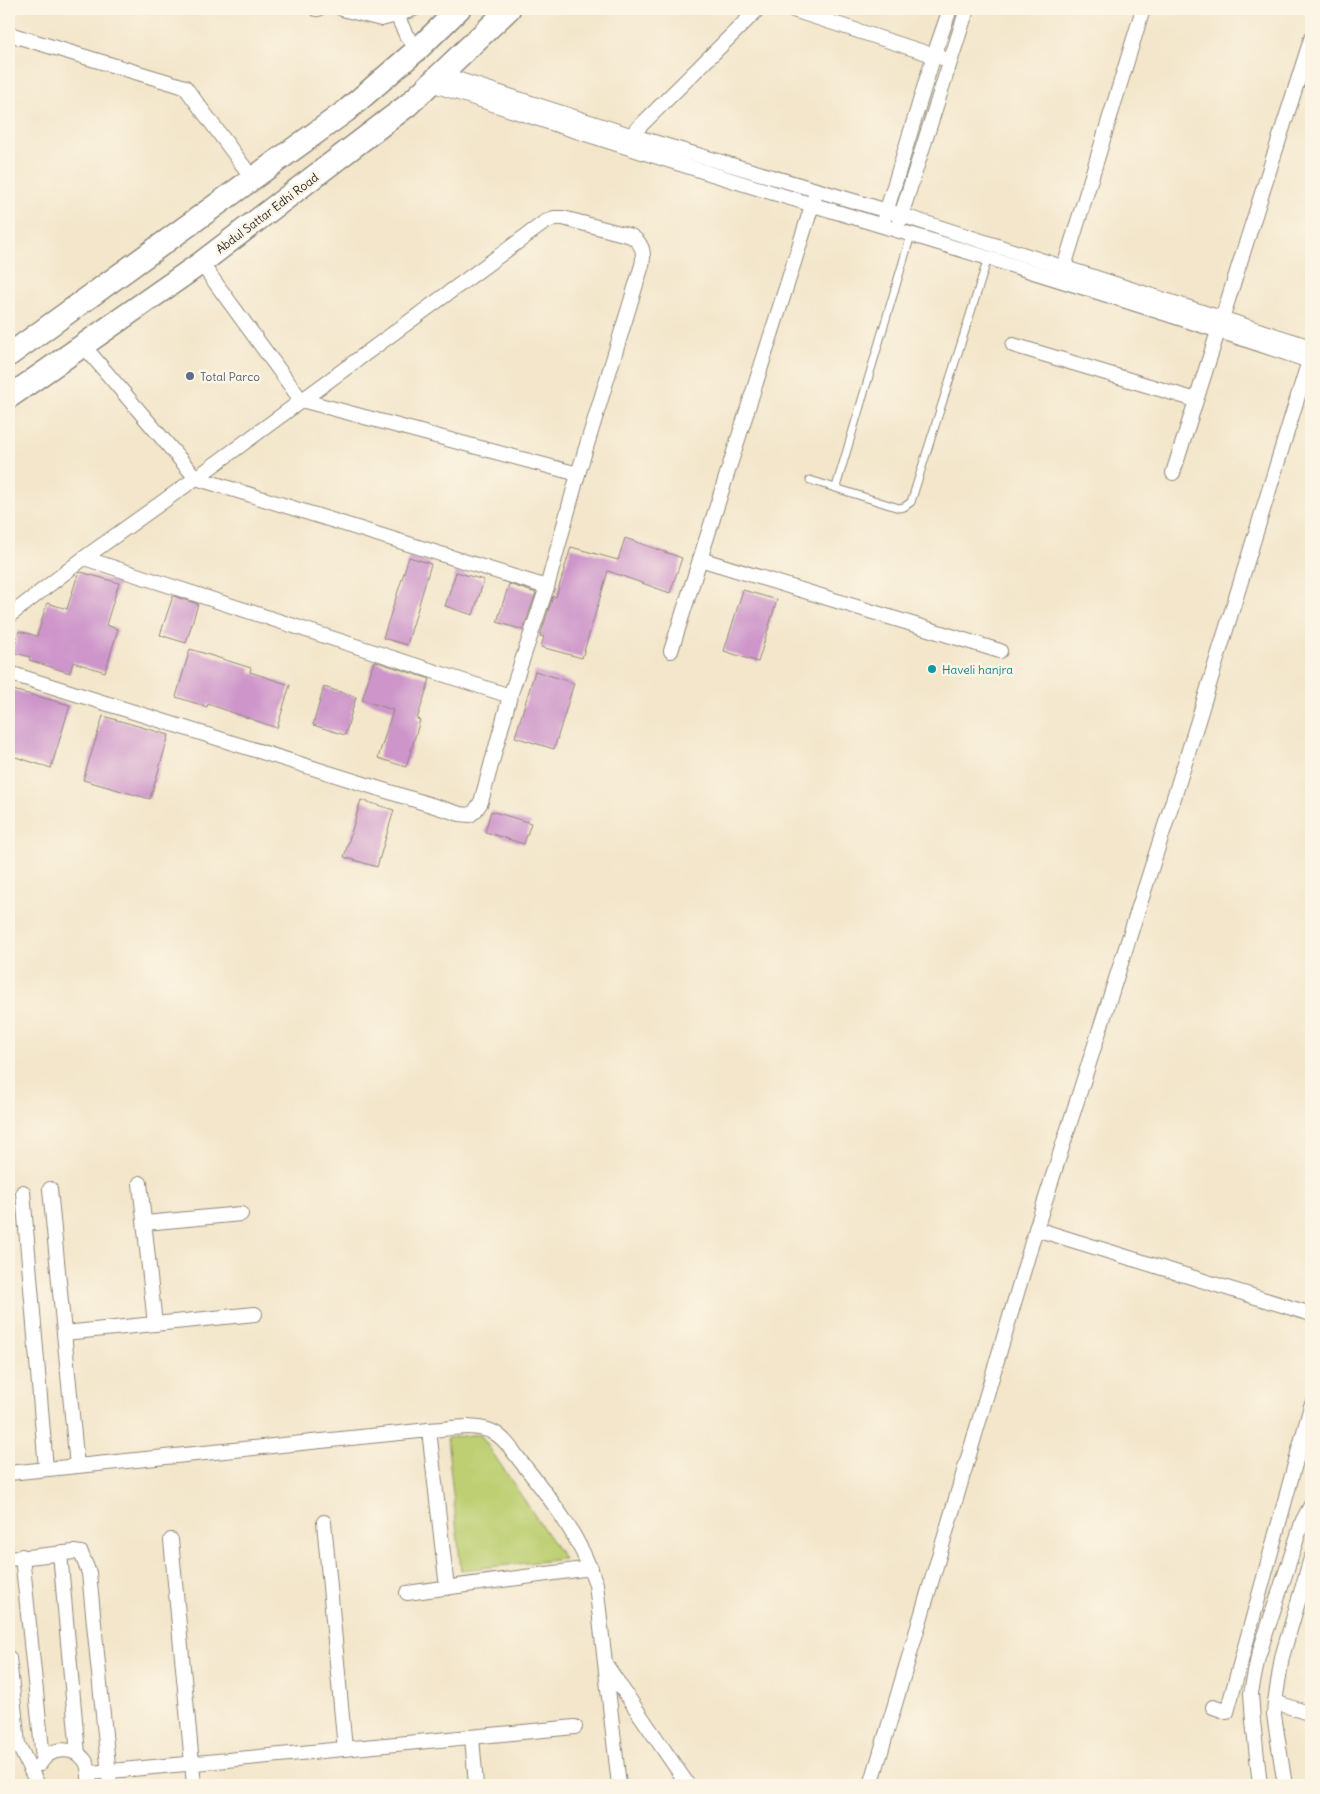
<svg xmlns="http://www.w3.org/2000/svg" width="1320" height="1794" font-family="Delius,sans-serif">
  <style>
    .green { fill: #bdcf72; stroke: #747d4e }
    .building { fill: #cd95ca }
    .lines { fill: none; stroke-linecap: round; stroke-linejoin: round }
    .lane-casing { stroke: #8f887b; stroke-width: 9 }
    .street-casing { stroke: #8f887b; stroke-width: 16 }
    .primary-casing { stroke: #8f887b; stroke-width: 25 }
    .lane { stroke: #fff; stroke-width: 7 }
    .street { stroke: #fff; stroke-width: 14 }
    .primary { stroke: #fff; stroke-width: 22 }
    .service-dot { fill: #5c6f8a; stroke: #fcf5e5; stroke-width: 2 }
    .culture-dot { fill: #0f9aa8; stroke: #fcf5e5; stroke-width: 2 }
    .labels { text-anchor: middle; dominant-baseline: central; stroke-width: 5; stroke-linejoin: round; paint-order: stroke }
    .street-label { font-size: 12px; fill: #2b2b2b; stroke: #fcf5e5 }
    .service-label { font-size: 12px; fill: #4e5e75; stroke: #fcf5e5; text-anchor: start }
    .culture-label { font-size: 12px; fill: #0d838f; stroke: #fcf5e5; text-anchor: start }
  </style>
  <rect width="100%" height="100%" fill="#fcf5e5"/>
  <filter id="ink" filterUnits="userSpaceOnUse"><feTurbulence type="fractalNoise" baseFrequency=".02" numOctaves="2"/><feDisplacementMap in="SourceGraphic" scale="10" xChannelSelector="R" yChannelSelector="G"/><feConvolveMatrix kernelMatrix="1 2 1 2 8 2 1 2 1" color-interpolation-filters="sRGB"/></filter>
  <filter id="wash" filterUnits="userSpaceOnUse"><feTurbulence type="fractalNoise" baseFrequency=".0096" numOctaves="4" result="noise"/><feDisplacementMap in="SourceGraphic" scale="20" xChannelSelector="R" yChannelSelector="G"/><feGaussianBlur stdDeviation="1.12" result="paint"/><feColorMatrix in="noise" values="0 0 0 0 0 0 0 0 0 0 0 0 0 0 0 0 0 1.4 0 .05"/><feComposite in="paint" operator="in"/></filter>
  <g filter="url(#wash)">
    <rect width="100%" height="100%" fill="#f3e6cb"/>
    <path class="green" d="M480,1434L564,1559L461,1570L447,1438Z"/>
    <g id="blocks">
      <g class="building">
        <path d="M625,538L682,558L670,593L608,571L582,658L541,647L544,637L540,636L553,596L556,597L571,547L618,560Z"/>
        <path d="M409,557L431,564L407,645L383,638Z"/>
        <path d="M81,572L119,583L106,625L118,629L105,672L73,662L70,673L29,660L30,657L12,652L19,631L37,636L47,603L67,609L78,574Z"/>
        <path d="M456,572L484,580L473,615L445,606Z"/>
        <path d="M509,584L536,593L523,630L497,622Z"/>
        <path d="M743,590L777,600L758,662L724,651Z"/>
        <path d="M173,596L198,604L186,643L160,635Z"/>
        <path d="M190,649L251,668L250,672L290,685L277,728L208,704L207,707L176,697Z"/>
        <path d="M374,661L430,679L417,719L420,720L406,767L378,758L393,710L362,700Z"/>
        <path d="M535,671L574,683L554,749L515,737Z"/>
        <path d="M324,687L356,697L345,735L313,725Z"/>
        <path d="M9,689L70,705L51,768L9,755Z"/>
        <path d="M103,716L169,735L150,799L83,780Z"/>
        <path d="M361,800L394,810L377,867L344,857Z"/>
        <path d="M491,811L531,823L524,844L485,832Z"/>
      </g>
    </g>
  </g>
  <g filter="url(#ink)">
    <use href="#blocks" fill-opacity="0" stroke="#8f887b" stroke-width="1"/>
    <g class="lines">
      <defs>
        <g id="lane">
          <path d="M810,480L899,508L904,507L911,502L988,258"/>
          <path d="M836,487L911,235"/>
        </g>
        <g id="street">
          <path d="M316,9H318"/>
          <path d="M342,9L381,19L397,15L414,9"/>
          <path d="M790,9L942,58"/>
          <path d="M397,15L406,35L418,49"/>
          <path d="M9,34L185,87L253,179"/>
          <path d="M441,74L630,135L901,215L1311,347"/>
          <path d="M431,84C557,125 683,166 810,204C977,254 1144,305 1309,361"/>
          <path d="M625,141L758,9"/>
          <path d="M884,219L934,55L950,9"/>
          <path d="M899,222L967,9"/>
          <path d="M201,263L301,400L578,474"/>
          <path d="M1064,267L1143,9"/>
          <path d="M83,345L196,478L547,587"/>
          <path d="M1013,345L1196,400"/>
          <path d="M1173,473L1311,39"/>
          <path d="M84,558L510,696"/>
          <path d="M700,559L1000,651"/>
          <path d="M9,616L84,558L196,478L545,222L554,218H563L631,236C642,243 645,252 642,265L578,474L547,587L510,696L481,802L475,811L470,815L460,814L9,673"/>
          <path d="M671,651L815,196"/>
          <path d="M140,1183L155,1324"/>
          <path d="M50,1189L77,1466"/>
          <path d="M23,1192L46,1469"/>
          <path d="M145,1223L241,1214"/>
          <path d="M1036,1229L1311,1314"/>
          <path d="M64,1333L255,1314"/>
          <path d="M429,1430L447,1588"/>
          <path d="M9,1473L429,1430C449,1429 475,1423 493,1432C505,1438 514,1453 522,1463C552,1500 581,1539 596,1584L619,1785"/>
          <path d="M324,1522L345,1749"/>
          <path d="M171,1540L194,1785"/>
          <path d="M60,1553L78,1754"/>
          <path d="M22,1556L43,1759"/>
          <path d="M9,1559L74,1552L81,1553L89,1573L110,1785"/>
          <path d="M407,1593L591,1568"/>
          <path d="M9,1658L18,1744L38,1785"/>
          <path d="M606,1665L688,1785"/>
          <path d="M1275,1702L1311,1714"/>
          <path d="M1213,1707L1227,1712L1311,1406"/>
          <path d="M472,1737L476,1785"/>
          <path d="M40,1764C49,1747 75,1745 86,1762C90,1770 89,1777 89,1785"/>
          <path d="M90,1773L575,1727"/>
          <path d="M871,1785L1036,1229L1184,766L1311,354"/>
          <path d="M1260,1785L1253,1721L1251,1693L1258,1657L1303,1520L1311,1505"/>
          <path d="M1284,1785V1779L1274,1715L1275,1702L1282,1657L1311,1558"/>
        </g>
        <g id="primary">
          <path d="M9,355L346,111L418,49L459,9"/>
          <path d="M9,397L201,263L408,105L509,9"/>
        </g>
      </defs>
      <use href="#lane" class="lane-casing"/>
      <use href="#street" class="street-casing"/>
      <use href="#primary" class="primary-casing"/>
      <use href="#lane" class="lane"/>
      <use href="#street" class="street"/>
      <use href="#primary" class="primary"/>
    </g>
  </g>
  <circle class="service-dot" cx="190" cy="376" r="5"/>
  <circle class="culture-dot" cx="932" cy="669" r="5"/>
  <g class="labels">
    <g class="street-label">
      <text transform="translate(267 213) rotate(-37)">Abdul Sattar Edhi Road</text>
    </g>
    <g class="service-label">
      <text x="200" y="376">Total Parco</text>
    </g>
    <g class="culture-label">
      <text x="942" y="669">Haveli hanjra</text>
    </g>
  </g>
  <rect width="1320" height="1794" fill="none" stroke="#fcf5e5" stroke-width="30"/>
</svg>
